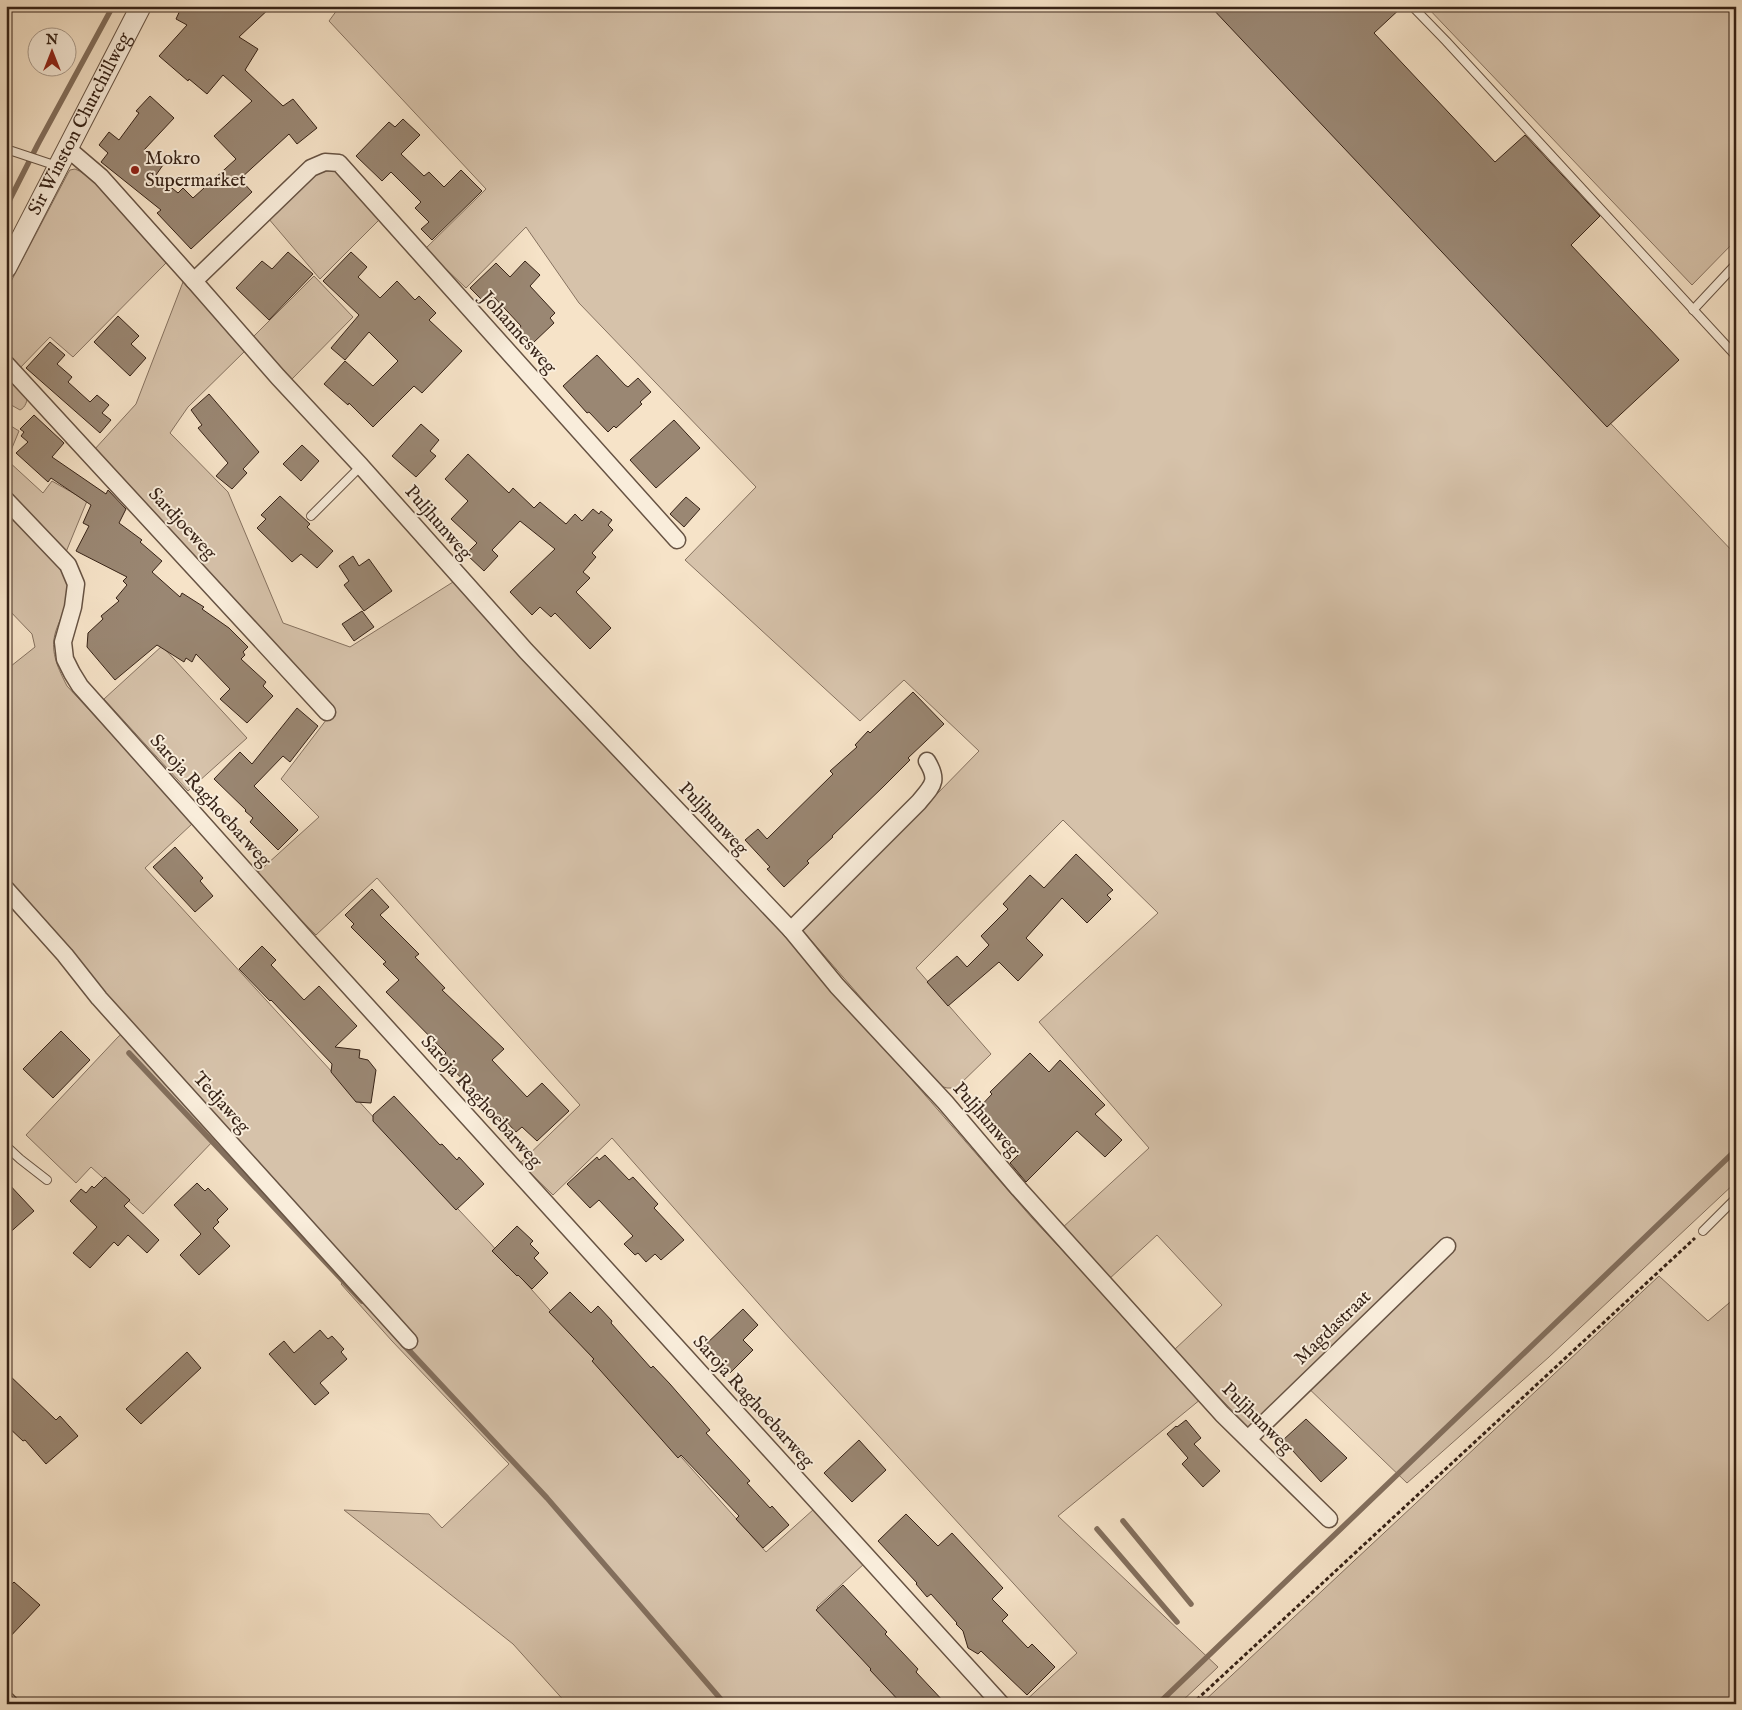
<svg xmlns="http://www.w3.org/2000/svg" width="1742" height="1710" font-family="'IM FELL English',serif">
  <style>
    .green { fill: #d6c2aa; stroke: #867260 }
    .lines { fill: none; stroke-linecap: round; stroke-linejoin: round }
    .stream { stroke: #836f5d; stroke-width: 5.5 }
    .building { fill: #9a8773; stroke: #372317 }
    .service-casing { stroke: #675343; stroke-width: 10 }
    .minor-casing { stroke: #675343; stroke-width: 19 }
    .tertiary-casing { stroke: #675343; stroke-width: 22 }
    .path { stroke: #372317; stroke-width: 3; stroke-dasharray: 4 2.5; stroke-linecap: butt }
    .service { stroke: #f9eddb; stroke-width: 8 }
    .minor { stroke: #f9eddb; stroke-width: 16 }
    .tertiary { stroke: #f9eddb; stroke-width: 20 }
    .poi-dot { fill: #8f2418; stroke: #f9eddb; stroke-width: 2 }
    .labels { text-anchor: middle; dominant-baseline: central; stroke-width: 4; stroke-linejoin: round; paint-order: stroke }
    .street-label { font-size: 19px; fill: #372317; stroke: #f9eddb }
    .poi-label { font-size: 19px; fill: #372317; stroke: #f9eddb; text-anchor: start }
  </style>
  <rect width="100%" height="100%" fill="#f6e3c8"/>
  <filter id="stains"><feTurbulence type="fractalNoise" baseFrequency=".004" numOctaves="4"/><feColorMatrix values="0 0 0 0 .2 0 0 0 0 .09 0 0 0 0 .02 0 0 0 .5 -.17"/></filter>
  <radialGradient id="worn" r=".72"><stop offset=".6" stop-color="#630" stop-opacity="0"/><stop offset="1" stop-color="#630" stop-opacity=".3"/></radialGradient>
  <g class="green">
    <path d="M340,6H1213L1736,555V1182L1549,1357L1407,1483L1301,1381L1250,1429L1174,1350L1222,1305L1157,1235L1108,1280L1061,1229L1149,1148L1039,1022L1158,913L1063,820L916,968L991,1054L956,1088H947L937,1085L803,931L979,751L904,680L860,721L685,560L756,487L579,303L526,227L466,288L425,249L486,189L329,21Z"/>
    <path d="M1426,6H1736V240L1692,285Z"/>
    <path d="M75,169C98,177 148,241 167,262L73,357L50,337L18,370L6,359V291L68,173L70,170Z"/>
    <path d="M333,170L339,171L383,216L320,279L268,218L313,174Z"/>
    <path d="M314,276L353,317L292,379L253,337Z"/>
    <path d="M183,282L247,349L188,407L170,433L228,492L283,623L350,647L453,582L805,957L1032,1218L1201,1399L1058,1516L1218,1667L1179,1704H1022L1077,1653L782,1330L612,1138L553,1195L520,1163L580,1105L377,878L316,935L256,874L319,817L281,779L333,711L94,450L136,404Z"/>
    <path d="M6,368L28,394C27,401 26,407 20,410L6,402Z"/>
    <path d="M6,423L19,431L7,460L43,493L52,481L87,501L66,552L6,490Z"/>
    <path d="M6,509C23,527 61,562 68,583C73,600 59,618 55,634C50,653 59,670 67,686L193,823L145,868L443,1193L490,1243L766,1552L814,1509L865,1563L817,1607L905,1704H567L513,1644L344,1510L429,1514L442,1528L509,1464L392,1341L341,1284L347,1279L216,1138L143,1214L91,1167L76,1183L26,1135L118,1037L132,1025L6,884V670L35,647L32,634L6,607Z"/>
    <path d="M162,646L247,738L188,791L104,699Z"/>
    <path d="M1659,1276L1708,1321L1736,1297V1704H1201Z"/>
  </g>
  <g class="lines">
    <g class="stream">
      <path d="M6,207L38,144L113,6"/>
      <path d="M129,1053L362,1301"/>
      <path d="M403,1344L547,1498L725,1704"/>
      <path d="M1123,1521L1191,1604"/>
      <path d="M1097,1529L1177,1622"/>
      <path d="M1158,1704L1736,1150"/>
    </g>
  </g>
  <g class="building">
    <path d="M182,6H272L239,37L258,49L245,70L283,106L293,99L317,128L297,144L289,134L240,179L252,192L191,249L157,213L161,210L101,162L108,153L99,145L109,132L119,140L139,113L136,111L150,96L174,118L144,150L163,165L156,175L178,193L183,188L193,198L236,159L214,136L252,101L223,75L207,94L189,79L188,81L159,56L187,25L176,19Z"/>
    <path d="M1210,6H1403L1374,33L1495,162L1525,135L1600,216L1571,245L1679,360L1607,427Z"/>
    <path d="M403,119L420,135L401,154L424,176L429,172L444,187L461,170L482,191L432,240L421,229L429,222L415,208L421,202L391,172L382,181L356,156L389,122L395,127Z"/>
    <path d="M288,252L313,274L269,320L236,288L262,261L272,269Z"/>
    <path d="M351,252L367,267L358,277L380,298L397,281L415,300L419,296L436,313L429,320L462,351L422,393L414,386L373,427L349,403L348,405L324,384L345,361L373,386L398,361L369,332L345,360L331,348L359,315L323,281Z"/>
    <path d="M525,261L540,275L530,286L555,313L550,318L554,323L533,343L519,329L521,326L493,296L485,303L470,288L496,263L510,277Z"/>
    <path d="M118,316L139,336L131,344L146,358L130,376L94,342Z"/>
    <path d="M50,342L65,355L57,364L72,377L68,382L90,402L97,395L109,405L102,413L111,420L100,433L26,368Z"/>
    <path d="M597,355L625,385L628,387L638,378L651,392L640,402L642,404L616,428L614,426L608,432L589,412L587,413L563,386Z"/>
    <path d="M209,394L259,452L243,469L247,473L232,489L216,476L228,463L198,428L202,425L191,410Z"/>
    <path d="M34,415L64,443L52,457L106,494L108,490L126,509L119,523L142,540L140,542L162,561L152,572L180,597L182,593L204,607L202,609L229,628L248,647L243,652L245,655L241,659L266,682L263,686L273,696L247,723L220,699L230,689L196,654L192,662L186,658L184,662L157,645L115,680L87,647L88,633L103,619L101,616L119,601L116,598L127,585L123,581L127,577L76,551L89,526L83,523L91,505L51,478L48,482L16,453L28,442L21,436L24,432L20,429Z"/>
    <path d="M674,420L700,448L656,488L630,460Z"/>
    <path d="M421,424L439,440L430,451L436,456L416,477L392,456Z"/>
    <path d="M302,445L319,461L301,481L283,464Z"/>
    <path d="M468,454L509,493L513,488L534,508L540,502L566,524L575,514L582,521L593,509L599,514L601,511L612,520L608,525L613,530L592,553L596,557L583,572L590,578L576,592L611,628L590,649L555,613L551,617L540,607L532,615L510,592L555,549L520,521L492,550L498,556L484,571L466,554L477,543L451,519L468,501L445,479Z"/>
    <path d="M280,496L310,524L307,527L333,551L317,568L301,554L292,562L257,528L266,519L261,515Z"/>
    <path d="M686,497L700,509L684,527L670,514Z"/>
    <path d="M353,556L359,566L369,559L392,591L364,611L344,585L349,581L339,566Z"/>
    <path d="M362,611L374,627L354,641L342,624Z"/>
    <path d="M913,692L944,724L908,758L910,760L883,787L832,836L833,837L807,861L809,863L784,887L767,869L770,867L745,840L758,829L767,839L833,774L830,771L857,747L855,745L868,731L870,733Z"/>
    <path d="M297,708L318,726L290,762L283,756L254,786L298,830L278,850L250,822L253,818L245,811L246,810L214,779L240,752L252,764Z"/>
    <path d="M175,847L203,878L200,881L213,896L195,912L153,867Z"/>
    <path d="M1076,854L1113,890L1107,895L1111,899L1087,923L1062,898L1026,938L1043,955L1018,981L999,962L948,1006L927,982L957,956L967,967L989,945L981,936L1008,909L1003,904L1030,875L1044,888Z"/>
    <path d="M372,889L389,907L380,915L419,954L415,957L445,988L442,990L504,1049L492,1060L527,1097L542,1083L569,1111L537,1141L522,1127L516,1132L500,1115L493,1121L475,1102L481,1097L441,1058L446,1053L386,992L399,980L383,964L386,962L351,927L354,924L345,915Z"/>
    <path d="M262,946L276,960L271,965L304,1000L319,986L357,1026L335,1047L360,1050L359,1058L368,1060L376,1070L371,1103L356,1102L331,1072L332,1064L271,1000L270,1001L239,969Z"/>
    <path d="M61,1031L90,1060L53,1098L23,1069Z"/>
    <path d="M1030,1053L1049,1072L1060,1060L1105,1105L1095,1114L1122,1140L1105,1157L1077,1131L1026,1182L1010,1163L1019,1154L976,1111L992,1094L990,1092Z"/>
    <path d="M394,1096L440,1145L442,1144L457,1160L459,1157L484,1184L456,1210L373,1121V1115Z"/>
    <path d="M605,1155L629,1180L633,1177L658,1204L654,1208L684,1240L661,1260L655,1254L646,1262L638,1253L635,1255L624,1244L633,1236L599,1200L590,1208L567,1184L597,1157L599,1160Z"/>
    <path d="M105,1177L130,1200L124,1206L159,1240L147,1253L128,1235L118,1246L114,1242L90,1268L73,1253L97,1227L70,1201L81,1189L86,1193L92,1186L94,1188Z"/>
    <path d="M6,1181L34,1211L6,1236Z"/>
    <path d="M197,1183L205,1191L208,1188L228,1209L217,1220L219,1222L213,1228L230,1246L199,1275L180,1255L201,1234L174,1205Z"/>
    <path d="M517,1226L533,1241L530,1244L539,1253L534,1258L548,1273L532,1289L518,1275L517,1276L492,1251Z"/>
    <path d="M570,1292L591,1313L598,1306L612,1321L611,1323L651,1368L653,1366L670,1384L710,1430L706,1433L750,1481L747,1483L770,1508L772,1506L789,1525L763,1548L736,1519L739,1516L681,1455L678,1458L592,1361L594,1359L549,1312Z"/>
    <path d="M743,1309L758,1325L743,1340L753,1350L730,1373L704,1346Z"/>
    <path d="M320,1330L328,1339L332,1336L344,1349L341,1352L347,1359L320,1383L329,1393L315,1405L269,1354L284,1341L294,1353Z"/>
    <path d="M187,1352L201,1368L141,1424L126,1409Z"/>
    <path d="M6,1372L56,1420L60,1416L78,1436L46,1464L25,1440L23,1441L6,1425Z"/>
    <path d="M1306,1419L1347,1458L1321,1482L1283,1440Z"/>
    <path d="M1186,1420L1201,1438L1194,1444L1220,1471L1203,1487L1182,1464L1188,1458L1167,1434L1176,1426L1177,1427Z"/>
    <path d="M859,1440L886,1470L852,1502L824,1473Z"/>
    <path d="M906,1514L938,1546L952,1533L1003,1588L992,1599L1008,1615L1002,1621L1028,1648L1032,1644L1055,1667L1027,1695L981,1651L978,1654L968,1648L963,1631L956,1624L957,1623L931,1594L927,1597L916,1584L917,1583L878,1541Z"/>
    <path d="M14,1582L40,1605L6,1641V1590Z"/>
    <path d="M843,1585L887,1632L885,1634L918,1669L916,1672L946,1704H902L870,1670L871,1669L816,1610Z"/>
  </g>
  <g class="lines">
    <defs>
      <g id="service">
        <path d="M1412,6L1446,41L1736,356"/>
        <path d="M6,149L57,166"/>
        <path d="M1693,310L1736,264"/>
        <path d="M311,516L361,466"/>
        <path d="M6,1146L20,1159L47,1180"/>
        <path d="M1703,1231L1736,1198"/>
      </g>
      <g id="minor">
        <path d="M67,148L101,177L194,281L278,377L361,466L526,651L791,930L837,986L945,1102L1019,1189L1222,1414L1329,1519"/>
        <path d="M194,281L311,168L325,162L339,163L677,540"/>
        <path d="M6,364L327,712"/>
        <path d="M6,500L68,565L76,584L73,607L63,642L65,659L72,673L80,686L306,939L1001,1704"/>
        <path d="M6,889L65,955L99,998L409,1341"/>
        <path d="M791,930L919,802C933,785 939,781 927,761"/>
        <path d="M1248,1439L1447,1246"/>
        <path d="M6,1700L10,1704"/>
      </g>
      <g id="tertiary">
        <path id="s1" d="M6,268L141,6"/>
      </g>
    </defs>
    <use href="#service" class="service-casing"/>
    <use href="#minor" class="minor-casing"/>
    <use href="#tertiary" class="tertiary-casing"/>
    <path class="path" d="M1192,1704L1695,1238"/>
    <use href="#service" class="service"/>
    <use href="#minor" class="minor"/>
    <use href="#tertiary" class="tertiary"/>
  </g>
  <circle class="poi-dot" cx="135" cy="170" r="5"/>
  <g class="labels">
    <g class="street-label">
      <text stroke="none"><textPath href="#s1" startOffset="162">Sir Winston Churchillweg</textPath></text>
      <text transform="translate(518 333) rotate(48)">Johannesweg</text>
      <text transform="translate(438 523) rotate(49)">Puljhunweg</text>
      <text transform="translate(182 524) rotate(47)">Sardjoeweg</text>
      <text transform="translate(210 801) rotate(48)">Saroja Raghoebarweg</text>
      <text transform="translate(713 819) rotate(47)">Puljhunweg</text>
      <text transform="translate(481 1102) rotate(48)">Saroja Raghoebarweg</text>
      <text transform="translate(221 1103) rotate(48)">Tedjaweg</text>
      <text transform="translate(986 1120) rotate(49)">Puljhunweg</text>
      <text transform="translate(1333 1328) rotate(-44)">Magdastraat</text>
      <text transform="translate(753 1402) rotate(48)">Saroja Raghoebarweg</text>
      <text transform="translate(1257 1419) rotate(45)">Puljhunweg</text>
    </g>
    <g class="poi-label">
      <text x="145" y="159">Mokro<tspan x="145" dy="22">Supermarket</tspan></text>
    </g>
  </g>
  <rect width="1742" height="1710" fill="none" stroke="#f6e3c8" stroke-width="25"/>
  <rect x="8" y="8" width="1727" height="1695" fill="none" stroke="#372317" stroke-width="2.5"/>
  <rect x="12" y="12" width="1717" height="1685" fill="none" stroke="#372317"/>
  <g transform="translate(52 52)"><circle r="24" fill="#f9eddb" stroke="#ab9c8d"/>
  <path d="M0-4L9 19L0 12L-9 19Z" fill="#8f2418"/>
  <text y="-8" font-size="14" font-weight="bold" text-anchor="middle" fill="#372317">N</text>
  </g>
  <rect width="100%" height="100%" filter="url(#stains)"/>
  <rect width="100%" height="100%" fill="url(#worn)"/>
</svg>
